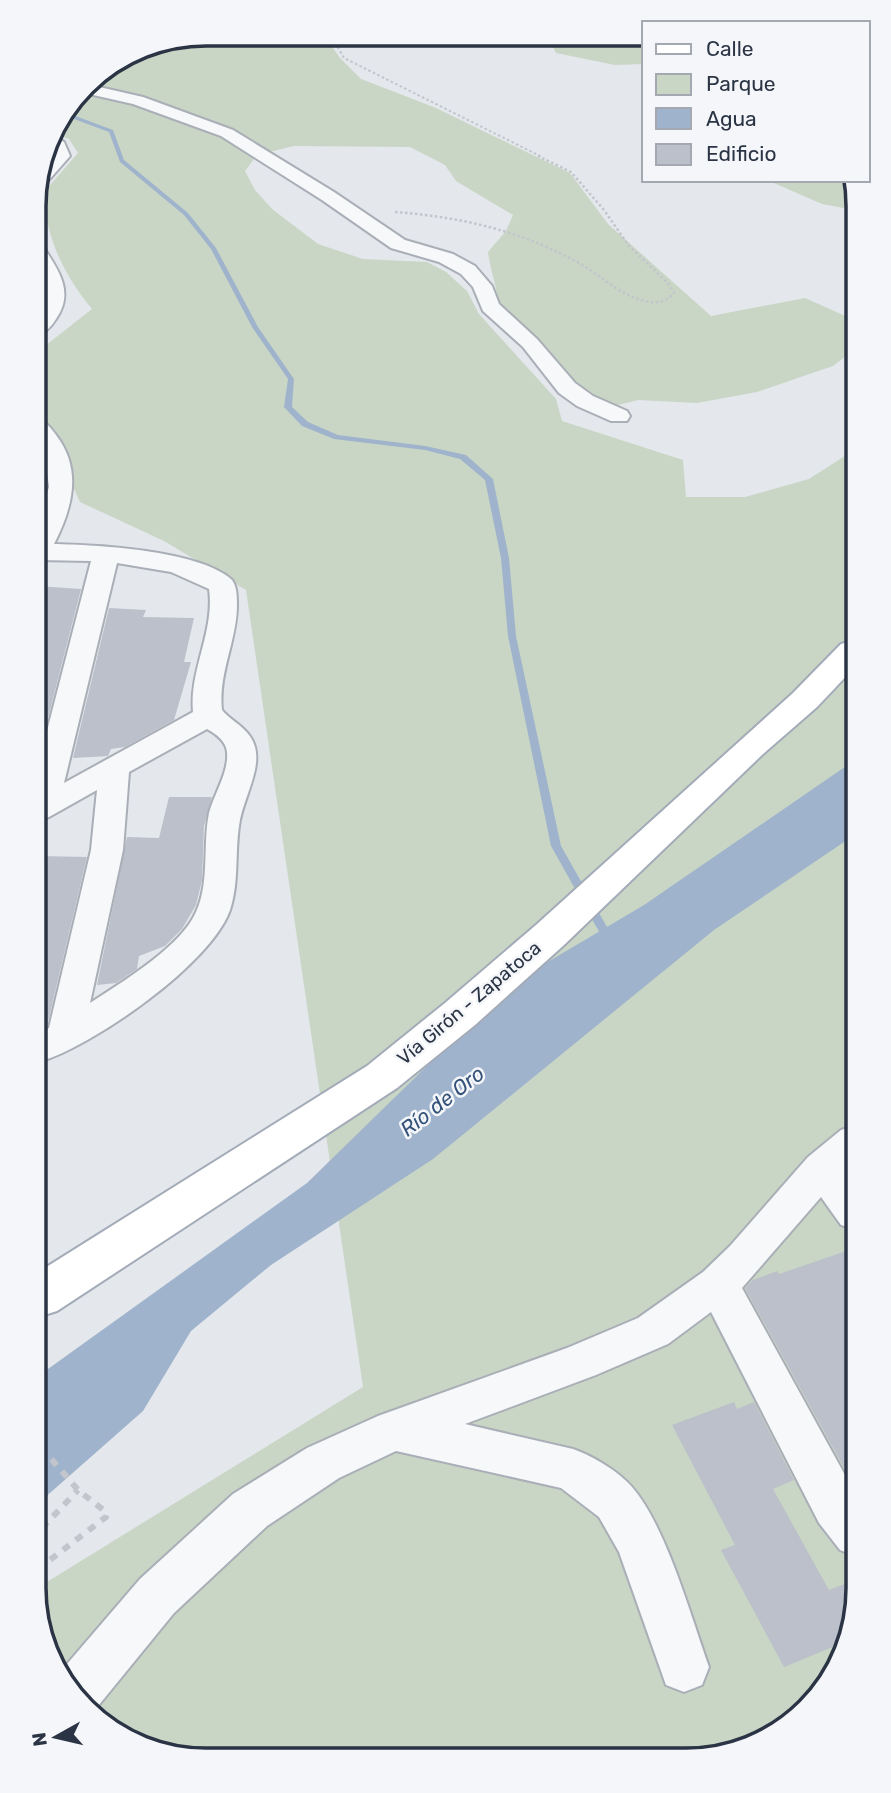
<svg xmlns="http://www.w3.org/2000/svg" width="891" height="1793" font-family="Rubik,sans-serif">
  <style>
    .green { fill: #c9d6c5 }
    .water { fill: #9fb4cc }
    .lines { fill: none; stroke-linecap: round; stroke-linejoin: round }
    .stream { fill: #9fb4cc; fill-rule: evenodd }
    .building { fill: #bbc0ca }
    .minor-casing { stroke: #a9aeb7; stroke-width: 4 }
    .major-casing { stroke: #a3abb8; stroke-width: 4 }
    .path-far2 { stroke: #c2c5cb; stroke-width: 2; stroke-dasharray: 2.5 2.5; stroke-linecap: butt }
    .path-far1 { stroke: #c2c5cb; stroke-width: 2.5; stroke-dasharray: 2.5 2.5; stroke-linecap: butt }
    .path { stroke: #c2c5cb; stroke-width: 6; stroke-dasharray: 8 8; stroke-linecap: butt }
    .minor { fill: #f7f8fa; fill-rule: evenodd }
    .major { fill: #fff; fill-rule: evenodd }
    .labels { text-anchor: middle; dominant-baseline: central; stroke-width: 5; stroke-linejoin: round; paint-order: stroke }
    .street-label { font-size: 19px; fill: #2b3445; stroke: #f4f6f9 }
    .water-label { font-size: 21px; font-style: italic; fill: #34527a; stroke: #f4f6f9 }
    .rim { fill: none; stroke: #2b3445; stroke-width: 3.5 }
  </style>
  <rect width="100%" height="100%" fill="#e4e7ec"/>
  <g class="green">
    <path d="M206,33L323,34L340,58L361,79L436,108L570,173L608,224L711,316L805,298L850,318V353L833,366L757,392L697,403L638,400L610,407L581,392L498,304C497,285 490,270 488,252L506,231L513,215L456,181L445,165L410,147L294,146L257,155L245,171L255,190L272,209L318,244L363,259L427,262L446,272L467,291L479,314L556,399L562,421L683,460L686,497H745L809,479L851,452L857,1599L822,1693L740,1751L183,1758L92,1717L42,1642V1585L363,1387L246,590L164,541L80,502L45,424L36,418V353L92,309C64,275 45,237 44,192L78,153L69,139L50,132L51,129L92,76L140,46Z"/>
    <path d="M544,35L644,36V64L615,65L556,53L551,42Z"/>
    <path d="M767,180H849V209L822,204Z"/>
  </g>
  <path class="water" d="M852,762L853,836L714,930L433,1159L271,1265L191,1331L143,1411L42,1500L41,1374L307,1183L512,983L644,905Z"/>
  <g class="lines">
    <path class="stream" d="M66,110L70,114L113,130L124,160L188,213L216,248L258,327L294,379L292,407L308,422L338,435L425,446L466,455L493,479L509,558L516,636L561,846L615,941L614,944H606L551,846L508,636L501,558L485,480L460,459L425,450L334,439L302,426L284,407L288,379L252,327L211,249L184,215L120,162L109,132L66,116L64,113Z"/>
  </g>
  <g class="building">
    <path d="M37,586L81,589L38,757L37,654Z"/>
    <path d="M109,608L146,610L143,617L194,618L184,662H191L174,720L125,747L111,749L108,756L73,758Z"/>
    <path d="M169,797H212L204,826L202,880L196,905L182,929L165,946L139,956L137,969L116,983L97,985L127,837L159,838Z"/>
    <path d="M38,856L87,857L47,1026L39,1030Z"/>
    <path d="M855,1248L856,1385L857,1491L745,1288L753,1280L777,1271L779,1274Z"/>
    <path d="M734,1402L737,1409L754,1402L794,1480L773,1489L829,1590L857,1579V1599L840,1644L784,1667L721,1550L735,1545L672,1425Z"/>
  </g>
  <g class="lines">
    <defs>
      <g id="minor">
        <path d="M86,84L143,97L233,130L334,192L405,240L453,254L475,266L492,286L499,304L537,339L575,383L593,396L627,411L630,416L627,421H611L577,406L559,393L523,347L483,311L473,287L461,274L439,262L391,248L322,200L221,136L133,104L80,92Z"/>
        <path d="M50,133L64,142L70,156L41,189L35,190L38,171L53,155L46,144Z"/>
        <path d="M35,243L42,245C58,269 75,292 56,319C51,327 45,334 35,336V318L42,309L46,291L35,266Z"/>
        <path d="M36,418C46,421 50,427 56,435C83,470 72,509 54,544C97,545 197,550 231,579C237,585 237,597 237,605C237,641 218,673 222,710C229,719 242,725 249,735C269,761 242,797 239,826C235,853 239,883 230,910C211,964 93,1046 39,1062V1033L49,1028L91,850L97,790L49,817L38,820V766L91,561L37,560L36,528L49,487L45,457L36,440ZM117,563L171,572L209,589C215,631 189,670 193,712L64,783ZM207,729C216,734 226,741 227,752C229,772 214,794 209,813C202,847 211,887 193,918C174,951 122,982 90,1003L123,850L129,772Z"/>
        <path d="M855,1126V1163L846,1171L855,1182V1229L841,1225L821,1197L742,1288L857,1497V1557L840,1550L819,1523L711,1312L668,1344L596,1375L465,1424L573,1449C593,1456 618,1471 632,1487C666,1526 691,1617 709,1667L702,1685L684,1692L666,1685L619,1552L599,1517L561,1488L396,1451L339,1478L267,1526L174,1613L94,1711L89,1713L61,1671L140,1579L233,1494L307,1448L378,1416L567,1348L638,1318L703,1272L730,1246L808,1157L841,1130Z"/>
      </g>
      <path id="major" d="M852,641V670L817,707L763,754L564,945L475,1025L397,1088L57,1311L41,1316L40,1271L367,1066L445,1003L536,925L793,693L841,644Z"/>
    </defs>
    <use href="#minor" class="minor-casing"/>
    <use href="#major" class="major-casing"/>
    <path class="path-far2" d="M330,34L344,58L542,157"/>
    <path class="path-far1" d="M395,212C460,217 518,230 575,261C599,273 618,295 645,301C656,304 666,302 674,293L668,283L629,246L604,210L571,172L538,156"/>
    <g class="path">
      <path d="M41,1447L78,1490L107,1513L106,1517L42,1566"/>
      <path d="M42,1528L78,1490"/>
    </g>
    <use href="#minor" class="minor"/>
    <use href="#major" class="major"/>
  </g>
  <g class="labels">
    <g class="street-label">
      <text transform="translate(469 1003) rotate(-40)">Vía Girón - Zapatoca</text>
    </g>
    <g class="water-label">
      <text transform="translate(442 1101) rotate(-38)">Río de Oro</text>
    </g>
  </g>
  <path d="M0 0H891V1793H0ZM206 46H686A160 160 0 0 1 846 206V1588A160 160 0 0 1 686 1748H206A160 160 0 0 1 46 1588V206A160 160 0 0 1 206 46Z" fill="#f4f6f9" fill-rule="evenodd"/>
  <path class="rim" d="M206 46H686A160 160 0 0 1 846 206V1588A160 160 0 0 1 686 1748H206A160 160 0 0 1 46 1588V206A160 160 0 0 1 206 46Z"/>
  <rect x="642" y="21" width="228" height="161" fill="#f4f6f9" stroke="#a4a8b1" stroke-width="2"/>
  <rect x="656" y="44" width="35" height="10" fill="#ffffff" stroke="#a4a8b1" stroke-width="2"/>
  <text x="706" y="56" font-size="21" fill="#2b3445">Calle</text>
  <rect x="656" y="74" width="35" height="21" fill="#c9d6c5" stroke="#a4a8b1" stroke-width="2"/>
  <text x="706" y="91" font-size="21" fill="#2b3445">Parque</text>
  <rect x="656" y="108" width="35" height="21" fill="#9fb4cc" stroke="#a4a8b1" stroke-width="2"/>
  <text x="706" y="126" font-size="21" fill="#2b3445">Agua</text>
  <rect x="656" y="144" width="35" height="21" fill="#bbc0ca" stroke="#a4a8b1" stroke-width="2"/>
  <text x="706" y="161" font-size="21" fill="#2b3445">Edificio</text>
  <g transform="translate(56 1737) rotate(262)" stroke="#f4f6f9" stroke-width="5" paint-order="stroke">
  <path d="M0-5L12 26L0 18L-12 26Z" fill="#2b3445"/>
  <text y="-10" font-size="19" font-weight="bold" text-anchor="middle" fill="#2b3445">N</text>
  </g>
</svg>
